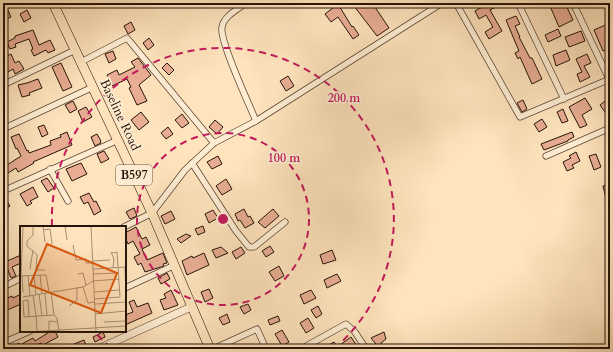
<svg xmlns="http://www.w3.org/2000/svg" width="613" height="352" font-family="Cardo,serif">
  <style>
    .building { fill: #e8ad93; stroke: #261309 }
    .lines { fill: none; stroke-linecap: round; stroke-linejoin: round }
    .minor-casing { stroke: #5c4736; stroke-width: 7 }
    .tertiary-casing { stroke: #5c4736; stroke-width: 8 }
    .primary-casing { stroke: #261309; stroke-width: 10 }
    .minor { stroke: #feedd3; stroke-width: 5.5 }
    .tertiary { stroke: #feedd3; stroke-width: 7 }
    .primary { stroke: #fee3bc; stroke-width: 9 }
    .ring { fill: none; stroke: #c2185b; stroke-width: 2; stroke-dasharray: 7 5 }
    .labels { text-anchor: middle; dominant-baseline: central; stroke-width: 3.5; stroke-linejoin: round; paint-order: stroke }
    .shield { fill: #feedd3; stroke: #675446; stroke-width: 1 }
    .shield-label { font-size: 12px; font-weight: bold; fill: #261309 }
    .street-label { font-size: 13px; fill: #261309; stroke: #feedd3 }
    .inset-road { fill: none; stroke: #a89074; stroke-width: 1 }
    .view { fill: #de560c; fill-opacity: 0.15; stroke: #de560c; stroke-width: 2 }
    .inset-edge { fill: none; stroke: #261309; stroke-width: 2 }
    .centre { fill: #c2185b; stroke: #feedd3; stroke-width: 2 }
    .ring-label { font-size: 12px; text-anchor: middle; font-weight: bold; fill: #c2185b; stroke: #feedd3; stroke-width: 3.5; stroke-linejoin: round; paint-order: stroke }
  </style>
  <rect width="100%" height="100%" fill="#fee3bc"/>
  <filter id="stains"><feTurbulence type="fractalNoise" baseFrequency=".005" numOctaves="4"/><feColorMatrix values="0 0 0 0 .2 0 0 0 0 .09 0 0 0 0 .02 0 0 0 .5 -.17"/></filter>
  <radialGradient id="worn" r=".72"><stop offset=".6" stop-color="#630" stop-opacity="0"/><stop offset="1" stop-color="#630" stop-opacity=".3"/></radialGradient>
  <g class="building">
    <path d="M358,3H380L375,7L389,28L377,36L354,6Z"/>
    <path d="M489,3H504L490,10L502,31L489,39L485,32L493,27L486,15L479,19L475,11Z"/>
    <path d="M555,3H565L573,20L559,27L550,6Z"/>
    <path d="M338,4L352,27L353,26L359,35L353,39L338,17L331,22L325,14Z"/>
    <path d="M7,8L11,17L4,20L3,9Z"/>
    <path d="M27,10L31,18L24,22L20,14Z"/>
    <path d="M516,16L520,24L515,26L520,37H519L530,58H532L542,79L532,84L520,57L518,59L515,53L519,51L506,20Z"/>
    <path d="M131,22L135,30L128,34L124,26Z"/>
    <path d="M610,23V48L603,51L594,30Z"/>
    <path d="M558,29L561,36L548,42L545,35Z"/>
    <path d="M33,30L39,45L50,40L55,50L48,53L46,50L34,56L31,50L33,49L29,39L15,44L16,47L10,49L7,42L15,38V36Z"/>
    <path d="M581,31L585,41L569,47L565,37Z"/>
    <path d="M149,38L154,45L148,50L143,43Z"/>
    <path d="M566,50L570,60L556,66L553,55Z"/>
    <path d="M113,51L116,59L109,63L105,54Z"/>
    <path d="M11,54L15,63L19,61L24,69L15,74L13,69L8,72L3,62V58Z"/>
    <path d="M587,54L591,63L584,66L590,77L580,82L577,74L582,72L576,59Z"/>
    <path d="M138,58L151,75L139,85L147,101L137,105L129,88L131,87L127,79L112,86L107,75L117,70L119,75L135,67L131,62Z"/>
    <path d="M61,63L72,87L63,91L52,67Z"/>
    <path d="M167,63L174,70L169,75L162,68Z"/>
    <path d="M288,76L294,86L286,91L280,81Z"/>
    <path d="M38,79L42,88L29,93L30,95L22,97L18,85L27,83Z"/>
    <path d="M610,97V108L605,112L600,105Z"/>
    <path d="M585,98L592,109L582,115L587,125L580,128L569,107Z"/>
    <path d="M523,100L527,109L522,112L517,103Z"/>
    <path d="M73,101L77,109L70,113L65,105Z"/>
    <path d="M86,107L92,117L83,122L78,111Z"/>
    <path d="M563,109L568,121L562,123L557,112Z"/>
    <path d="M141,112L149,122L139,130L131,120Z"/>
    <path d="M182,114L189,123L182,128L175,120Z"/>
    <path d="M542,119L547,127L539,132L534,124Z"/>
    <path d="M215,120L223,127L217,134L209,127Z"/>
    <path d="M44,125L48,134L42,137L38,127Z"/>
    <path d="M168,127L173,134L166,139L161,133Z"/>
    <path d="M67,132L72,145L33,162L34,163L18,172L16,168L8,173L4,167L21,156L17,148L16,149L11,137L19,134L27,151L28,150L29,153L51,145L50,141L61,137L60,135Z"/>
    <path d="M572,132L574,137L568,140V141L544,150L541,144Z"/>
    <path d="M97,134L101,141L100,142L101,143L95,146L91,137Z"/>
    <path d="M104,151L109,159L101,163L97,154Z"/>
    <path d="M576,152L580,161L572,165L574,168L567,171L563,162L571,158L569,156Z"/>
    <path d="M596,154L601,167L594,170L589,156Z"/>
    <path d="M218,156L222,164L212,169L207,162Z"/>
    <path d="M81,163L87,174L72,181L66,169Z"/>
    <path d="M47,178L54,188L48,192L41,181Z"/>
    <path d="M226,179L232,189L222,195L216,186Z"/>
    <path d="M610,184V196L606,198L603,186Z"/>
    <path d="M33,187L38,197L30,201L32,203L27,206L20,194Z"/>
    <path d="M89,193L94,202L96,201L101,211L94,215L88,202L84,204L80,197Z"/>
    <path d="M3,195L10,206L3,210Z"/>
    <path d="M134,208L137,216L130,219L126,212Z"/>
    <path d="M244,209L248,217L250,216L254,223L245,228L240,220L238,221L235,214Z"/>
    <path d="M273,209L279,216L265,228L258,222Z"/>
    <path d="M213,210L218,218L209,223L205,214Z"/>
    <path d="M171,211L175,219L165,224L161,216Z"/>
    <path d="M203,226L205,232L198,235L195,229Z"/>
    <path d="M136,227L142,239L146,237L150,245L142,249L147,260L163,253L167,263L163,264L164,266L145,272L141,263L138,265L134,257L140,254L133,241L128,244L125,237V233Z"/>
    <path d="M186,234L191,236L181,243L177,239Z"/>
    <path d="M270,246L274,252L266,257L262,251Z"/>
    <path d="M221,247L228,253L216,258L212,250Z"/>
    <path d="M241,247L245,253L236,259L232,252Z"/>
    <path d="M332,250L336,260L323,264L320,255Z"/>
    <path d="M204,253L209,265L187,275L182,261L192,256L193,258Z"/>
    <path d="M21,255V263L12,267L16,276L11,278L5,262Z"/>
    <path d="M279,266L284,276L275,281L269,272Z"/>
    <path d="M167,273L170,279L161,284L158,278Z"/>
    <path d="M337,274L341,281L327,288L324,280Z"/>
    <path d="M209,289L213,298L205,302L201,292Z"/>
    <path d="M171,290L178,305L164,310L160,300L166,298L164,294Z"/>
    <path d="M311,290L316,298L304,304L300,295Z"/>
    <path d="M21,294V304L3,312V300L12,296L13,298Z"/>
    <path d="M134,300L137,307L148,303L152,313L125,325V315L133,312L129,302Z"/>
    <path d="M248,304L251,310L244,314L240,307Z"/>
    <path d="M318,306L322,314L316,318L311,310Z"/>
    <path d="M227,314L230,322L223,325L219,318Z"/>
    <path d="M278,316L280,321L270,325L268,320Z"/>
    <path d="M308,318L314,328L306,333L300,323Z"/>
    <path d="M282,330L289,342L282,346L275,334Z"/>
    <path d="M51,331H55L58,337L43,345L41,343L29,349H8L19,343L20,345L33,338L35,341Z"/>
    <path d="M103,332L105,337L95,342L93,337Z"/>
    <path d="M384,332L386,339L381,343L384,349H380L371,338Z"/>
    <path d="M351,337L359,349H322L334,342L337,347Z"/>
    <path d="M84,340L87,348L76,349L74,344Z"/>
  </g>
  <g class="lines">
    <defs>
      <g id="minor">
        <path d="M246,3C238,9 224,16 222,27C219,40 249,104 256,121"/>
        <path d="M456,3L520,117L610,79"/>
        <path d="M518,3L564,99"/>
        <path d="M573,3L609,79"/>
        <path d="M81,62L127,38L214,143"/>
        <path d="M3,85L75,50"/>
        <path d="M3,129L93,87"/>
        <path d="M546,156L610,128"/>
        <path d="M192,163L236,231L249,247H254L285,222"/>
        <path d="M50,169L68,201"/>
        <path d="M3,191L118,140"/>
        <path d="M124,227L152,213L185,170L214,143L256,121L442,3"/>
        <path d="M3,287L21,278"/>
        <path d="M125,288L175,265"/>
        <path d="M3,343L30,331"/>
        <path d="M213,349L257,329L266,349"/>
        <path d="M301,349L346,324L355,332L366,349"/>
      </g>
      <path id="tertiary" d="M98,349L191,307"/>
      <path id="primary" d="M53,3L152,213L210,349"/>
    </defs>
    <use href="#minor" class="minor-casing"/>
    <use href="#tertiary" class="tertiary-casing"/>
    <use href="#primary" class="primary-casing"/>
    <use href="#minor" class="minor"/>
    <use href="#tertiary" class="tertiary"/>
    <use href="#primary" class="primary"/>
  </g>
  <g class="ring">
    <circle cx="223" cy="219" r="86"/>
    <path d="M111 348A171 171 0 0 1 94 331M52 226A171 171 0 1 1 335 348"/>
  </g>
  <g class="labels">
    <rect class="shield" x="116" y="165" width="36" height="20" rx="3"/>
    <g class="shield-label">
      <text x="134" y="175">B597</text>
    </g>
    <g class="street-label">
      <text transform="translate(120 115) rotate(65)">Baseline Road</text>
    </g>
  </g>
  <g transform="translate(20 226)">
    <rect width="106" height="106" fill="#fee3bc"/>
    <path class="inset-road" d="M13,0V9L7,15V20L17,29L16,44H25M23,0L25,16M45,0L47,14M71,0L76,106M23,4L30,3L32,18M53,19L56,34L66,33V37H73M91,26L94,33L93,42M73,35L90,34M105,42L106,70M10,43L13,24M73,43L106,41M58,48L63,47L66,59M73,48L98,47M20,49L22,68M0,50L26,49L29,66M1,50L3,0M2,50L3,66M8,50L10,70M14,50L16,69M63,61L68,77L74,76M74,66L99,64M25,67L27,90M19,68L22,90M13,69L16,90M3,71L63,61L73,55L99,53M74,73L100,71L97,26L92,27M75,78L106,76M49,80L57,74V61M75,88L106,85M34,89L37,92L39,105M16,90L17,105M9,91L8,74L3,75L4,91L34,89L31,66M84,96L106,95M29,105V95L37,96M8,106L106,100"/>
    <path class="view" d="M27,18L97,47L81,87L10,59Z"/>
    <rect width="106" height="106" class="inset-edge"/>
  </g>
  <circle cx="223" cy="219" r="6" class="centre"/>
  <g class="ring-label">
    <text x="344" y="102">200 m</text>
    <text x="284" y="162">100 m</text>
  </g>
  <rect width="613" height="352" fill="none" stroke="#fee3bc" stroke-width="16"/>
  <rect x="4" y="4" width="605" height="344" fill="none" stroke="#261309" stroke-width="2"/>
  <rect x="8" y="8" width="597" height="336" fill="none" stroke="#261309"/>
  <rect width="100%" height="100%" filter="url(#stains)"/>
  <rect width="100%" height="100%" fill="url(#worn)"/>
</svg>
